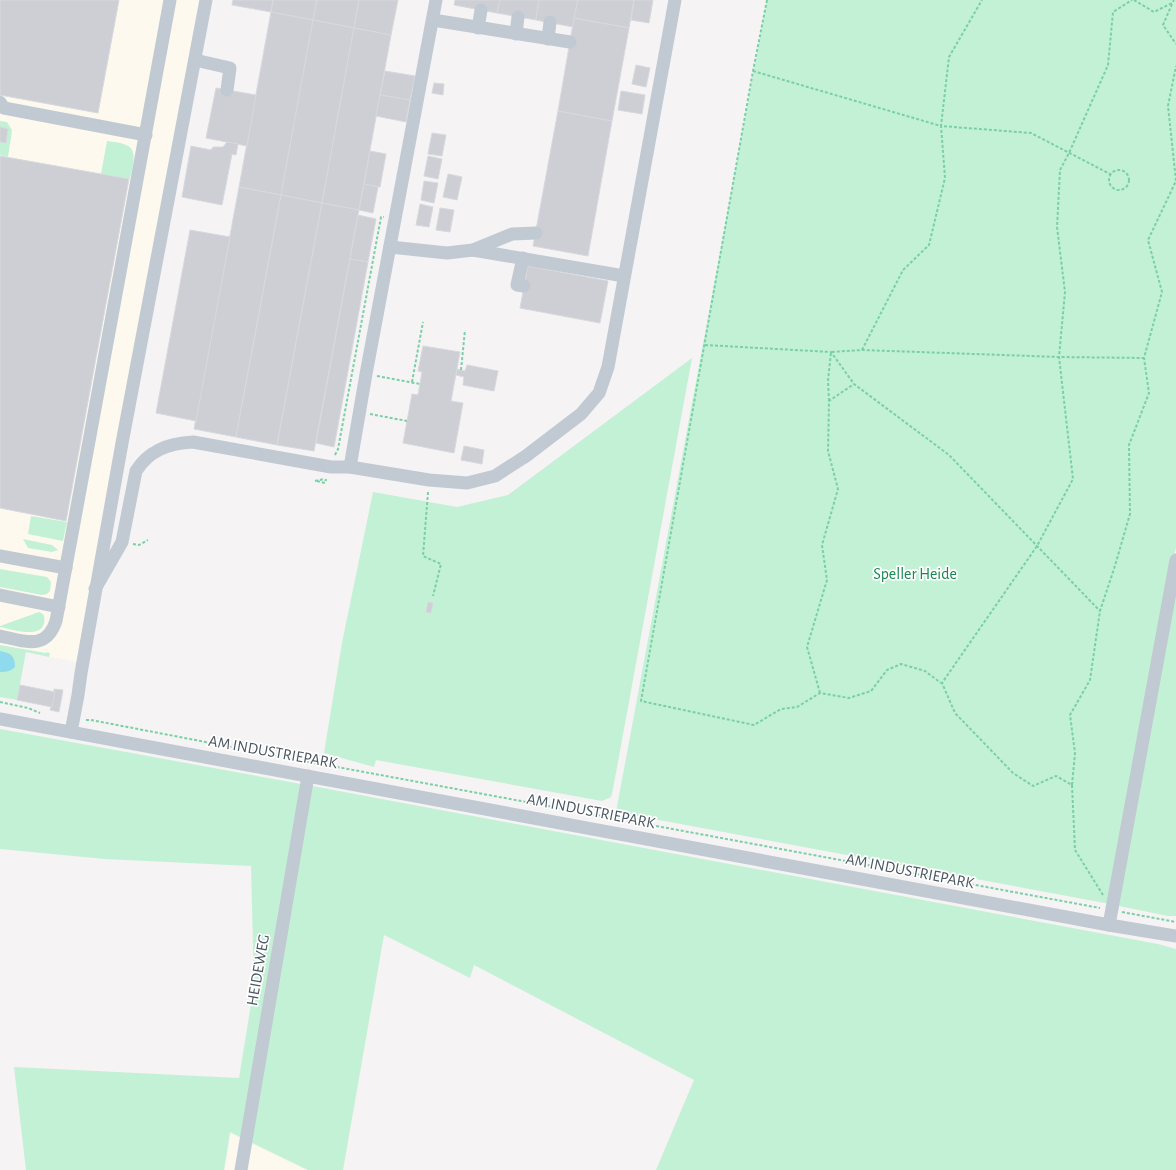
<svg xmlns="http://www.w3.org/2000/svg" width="1176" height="1170" font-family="'Alegreya Sans',sans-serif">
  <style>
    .commercial { fill: #fdf9ef }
    .green { fill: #c3f1d5 }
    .water { fill: #90daee }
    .building { fill: #cdcfd5; stroke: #d7d9de }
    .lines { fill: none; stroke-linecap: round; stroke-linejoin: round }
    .path { stroke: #7ad0a6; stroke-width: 2; stroke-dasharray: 3 2; stroke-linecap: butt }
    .minor { stroke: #c1cad2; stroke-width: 13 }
    .labels { text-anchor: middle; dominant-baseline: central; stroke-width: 3.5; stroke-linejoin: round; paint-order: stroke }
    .park-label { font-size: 16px; fill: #17864f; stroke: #fff }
    .street-label { font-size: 16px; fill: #4a5661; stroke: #fff }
  </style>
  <rect width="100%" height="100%" fill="#f5f3f3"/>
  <g class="commercial">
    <path d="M0,0H199L77,662L26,652L17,700L0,697Z"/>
    <path d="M231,1134L306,1170H225Z"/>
  </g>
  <g class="green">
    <path d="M767,0H1176V547L1110,904L616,812Z"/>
    <path d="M0,121L7,122L12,130L8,157L0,155Z"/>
    <path d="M107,141C113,142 120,142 126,145C139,149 132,169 130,179L101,174Z"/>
    <path d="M692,358L613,789L611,797L602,801L376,760L374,767L324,753L342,643L373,492L457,507L508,495Z"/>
    <path d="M31,516L67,522L63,541L28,534Z"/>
    <path d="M23,539L52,545L58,550L52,552L28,548Z"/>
    <path d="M0,569L47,577L51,582L50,591L47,594L42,595L0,587Z"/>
    <path d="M1176,570V916H1168L1114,905Z"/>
    <path d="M39,612L43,614C45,618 45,622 43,626C36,638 11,629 0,627V626Z"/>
    <path d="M0,645L46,653V652L50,653L49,657L26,652L17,700L0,697Z"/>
    <path d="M0,729L323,788L1158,944L1176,949V1170H656L694,1080L474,965L470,978L384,935L343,1170H308L230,1132L224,1170H26L14,1067L239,1078L254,986L251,866L105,859L0,849Z"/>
  </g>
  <path class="water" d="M0,651C10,653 15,655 15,667C11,671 7,672 0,672Z"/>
  <g class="building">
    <path d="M0,0H119L98,113L0,95Z"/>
    <path d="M233,0H273L271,12L232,5Z"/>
    <path d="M273,0H317L313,20L271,12Z"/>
    <path d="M317,0H359L354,28L313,20Z"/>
    <path d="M359,0H398L391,35L354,28Z"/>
    <path d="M455,0H500L497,13L454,5Z"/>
    <path d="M500,0H539L536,20L497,13Z"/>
    <path d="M539,0H578L573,27L536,20Z"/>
    <path d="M578,0H634L629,28L574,18Z"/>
    <path d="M634,0H653L649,23L631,20Z"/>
    <path d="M271,12L313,20L281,195L239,187Z"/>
    <path d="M574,18L629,28L612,121L558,111Z"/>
    <path d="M313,20L354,28L322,203L281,195Z"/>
    <path d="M354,28L391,35L359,210L322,203Z"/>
    <path d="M636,65L650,68L646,87L632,84Z"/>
    <path d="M385,71L415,76L410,100L380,95Z"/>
    <path d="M434,83L444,84L443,95L432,93Z"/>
    <path d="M216,88L256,95L247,146L206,138Z"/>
    <path d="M621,91L645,95L642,114L618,110Z"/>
    <path d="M380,95L410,100L406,122L376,116Z"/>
    <path d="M558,111L612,121L588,256L533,246Z"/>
    <path d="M0,127L8,129L6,143L0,142Z"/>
    <path d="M432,133L446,135L442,156L428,154Z"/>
    <path d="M227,142L238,144L236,155L232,154L222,205L182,197L191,146L211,150L213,147H223Z"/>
    <path d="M370,151L386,154L380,187L364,184Z"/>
    <path d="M0,156L129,179L66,521L0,508Z"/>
    <path d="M428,156L442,159L438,179L424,176Z"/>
    <path d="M448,174L462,177L457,200L443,197Z"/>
    <path d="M424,181L438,183L434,203L421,200Z"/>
    <path d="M364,184L378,187L373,213L359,210Z"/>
    <path d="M239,187L281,195L236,437L194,429Z"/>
    <path d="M281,195L322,203L277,445L236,437Z"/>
    <path d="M322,203L359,210L314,451L277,445Z"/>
    <path d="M420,204L433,207L429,227L416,225Z"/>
    <path d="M440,208L454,210L450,232L436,230Z"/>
    <path d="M358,215L376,219L368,262L350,259Z"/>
    <path d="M190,230L230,237L196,421L156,413Z"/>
    <path d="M350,259L368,262L334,447L316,443Z"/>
    <path d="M528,266L608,281L600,323L520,308Z"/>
    <path d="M423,346L460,352L451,401L463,403L454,453L403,443L412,394L418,395L422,372L418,371Z"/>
    <path d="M467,365L498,371L494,391L463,385L464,377L456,375L457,369L465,371Z"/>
    <path d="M464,446L484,450L482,464L461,460Z"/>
    <path d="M428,602L433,603L431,613L426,612Z"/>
    <path d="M20,685L55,692L52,707L17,700Z"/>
    <path d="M54,689L63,690L59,712L50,710L51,707H52L55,692H54Z"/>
  </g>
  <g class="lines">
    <g class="path">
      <path d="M767,0L753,71L641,701L754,725L781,709L797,707L820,693L849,698L871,691L887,670L901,664L925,671L941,683"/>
      <path d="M1134,0L1154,12L1172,3L1174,0"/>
      <path d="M1172,4L1163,25L1176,44"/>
      <path d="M753,71L941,126L949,57L982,0"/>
      <circle cx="1119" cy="180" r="10"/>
      <path d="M705,345L831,352L854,384L949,455L1100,611"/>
      <path d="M862,350L903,270L929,245L945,178L941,126L1031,133L1110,174"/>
      <path d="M461,370L465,330"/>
      <path d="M377,376L420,384"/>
      <path d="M412,382L423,322"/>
      <path d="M829,401L828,381L831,352L862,350L1059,357L1144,358"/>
      <path d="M370,414L407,421"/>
      <path d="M335,455L338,449L381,217H384"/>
      <path d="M315,481L324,479"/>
      <path d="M317,481L325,483L326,479"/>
      <path d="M428,492L423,556L441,564L433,596"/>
      <path d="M133,544L139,545L148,540"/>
      <path d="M820,693L807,647L827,580L822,545L838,489L828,451L829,401L854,384"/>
      <path d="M0,702L28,708L40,713"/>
      <path d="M86,720H91L310,762L1100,908"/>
      <path d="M1072,785L1075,753L1070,715L1090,680L1100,611L1114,569L1130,514L1129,445L1149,393L1144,358L1162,292L1148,240L1176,181L1168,106L1176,66"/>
      <path d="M1103,895L1075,850L1072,785L1056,776L1033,786L1013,773L955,713L942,683L1037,546L1073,479L1059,357L1065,292L1057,227L1060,170L1069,153L1108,65L1113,12L1132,0"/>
      <path d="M1122,912L1176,922"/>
    </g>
    <g class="minor">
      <path d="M433,20L570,42"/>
      <path d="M478,28L481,10"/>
      <path d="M516,34L518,17"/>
      <path d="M548,39L550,22"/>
      <path d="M195,60L230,68L227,90"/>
      <path d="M0,102L4,108L146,135"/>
      <path d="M390,247L447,253L473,250L624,276"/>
      <path d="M473,250L512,234L536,233"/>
      <path d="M523,258L517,285L524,286"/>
      <path d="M350,467L429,480L467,483L495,476L526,456L581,414L599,393L608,367L675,0"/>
      <path d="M0,556L66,568"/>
      <path d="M95,589L122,542L136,471C149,450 169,443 193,442L331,467H350L366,374L436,0"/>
      <path d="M0,595L59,607"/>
      <path d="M0,636C25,641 46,651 56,621L170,0"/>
      <path d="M0,719L1109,925L1176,936"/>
      <path d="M71,732L78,695L81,673L122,443L206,0"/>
      <path d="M1109,925L1176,560"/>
      <path d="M241,1170L308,776"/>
    </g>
  </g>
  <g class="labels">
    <g class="park-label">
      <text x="915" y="574">Speller Heide</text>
    </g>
    <g class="street-label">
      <text transform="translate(273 752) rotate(10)">AM INDUSTRIEPARK</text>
      <text transform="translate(591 811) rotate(11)">AM INDUSTRIEPARK</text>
      <text transform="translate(910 871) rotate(11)">AM INDUSTRIEPARK</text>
      <text transform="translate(258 970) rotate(-80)">HEIDEWEG</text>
    </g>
  </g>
</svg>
